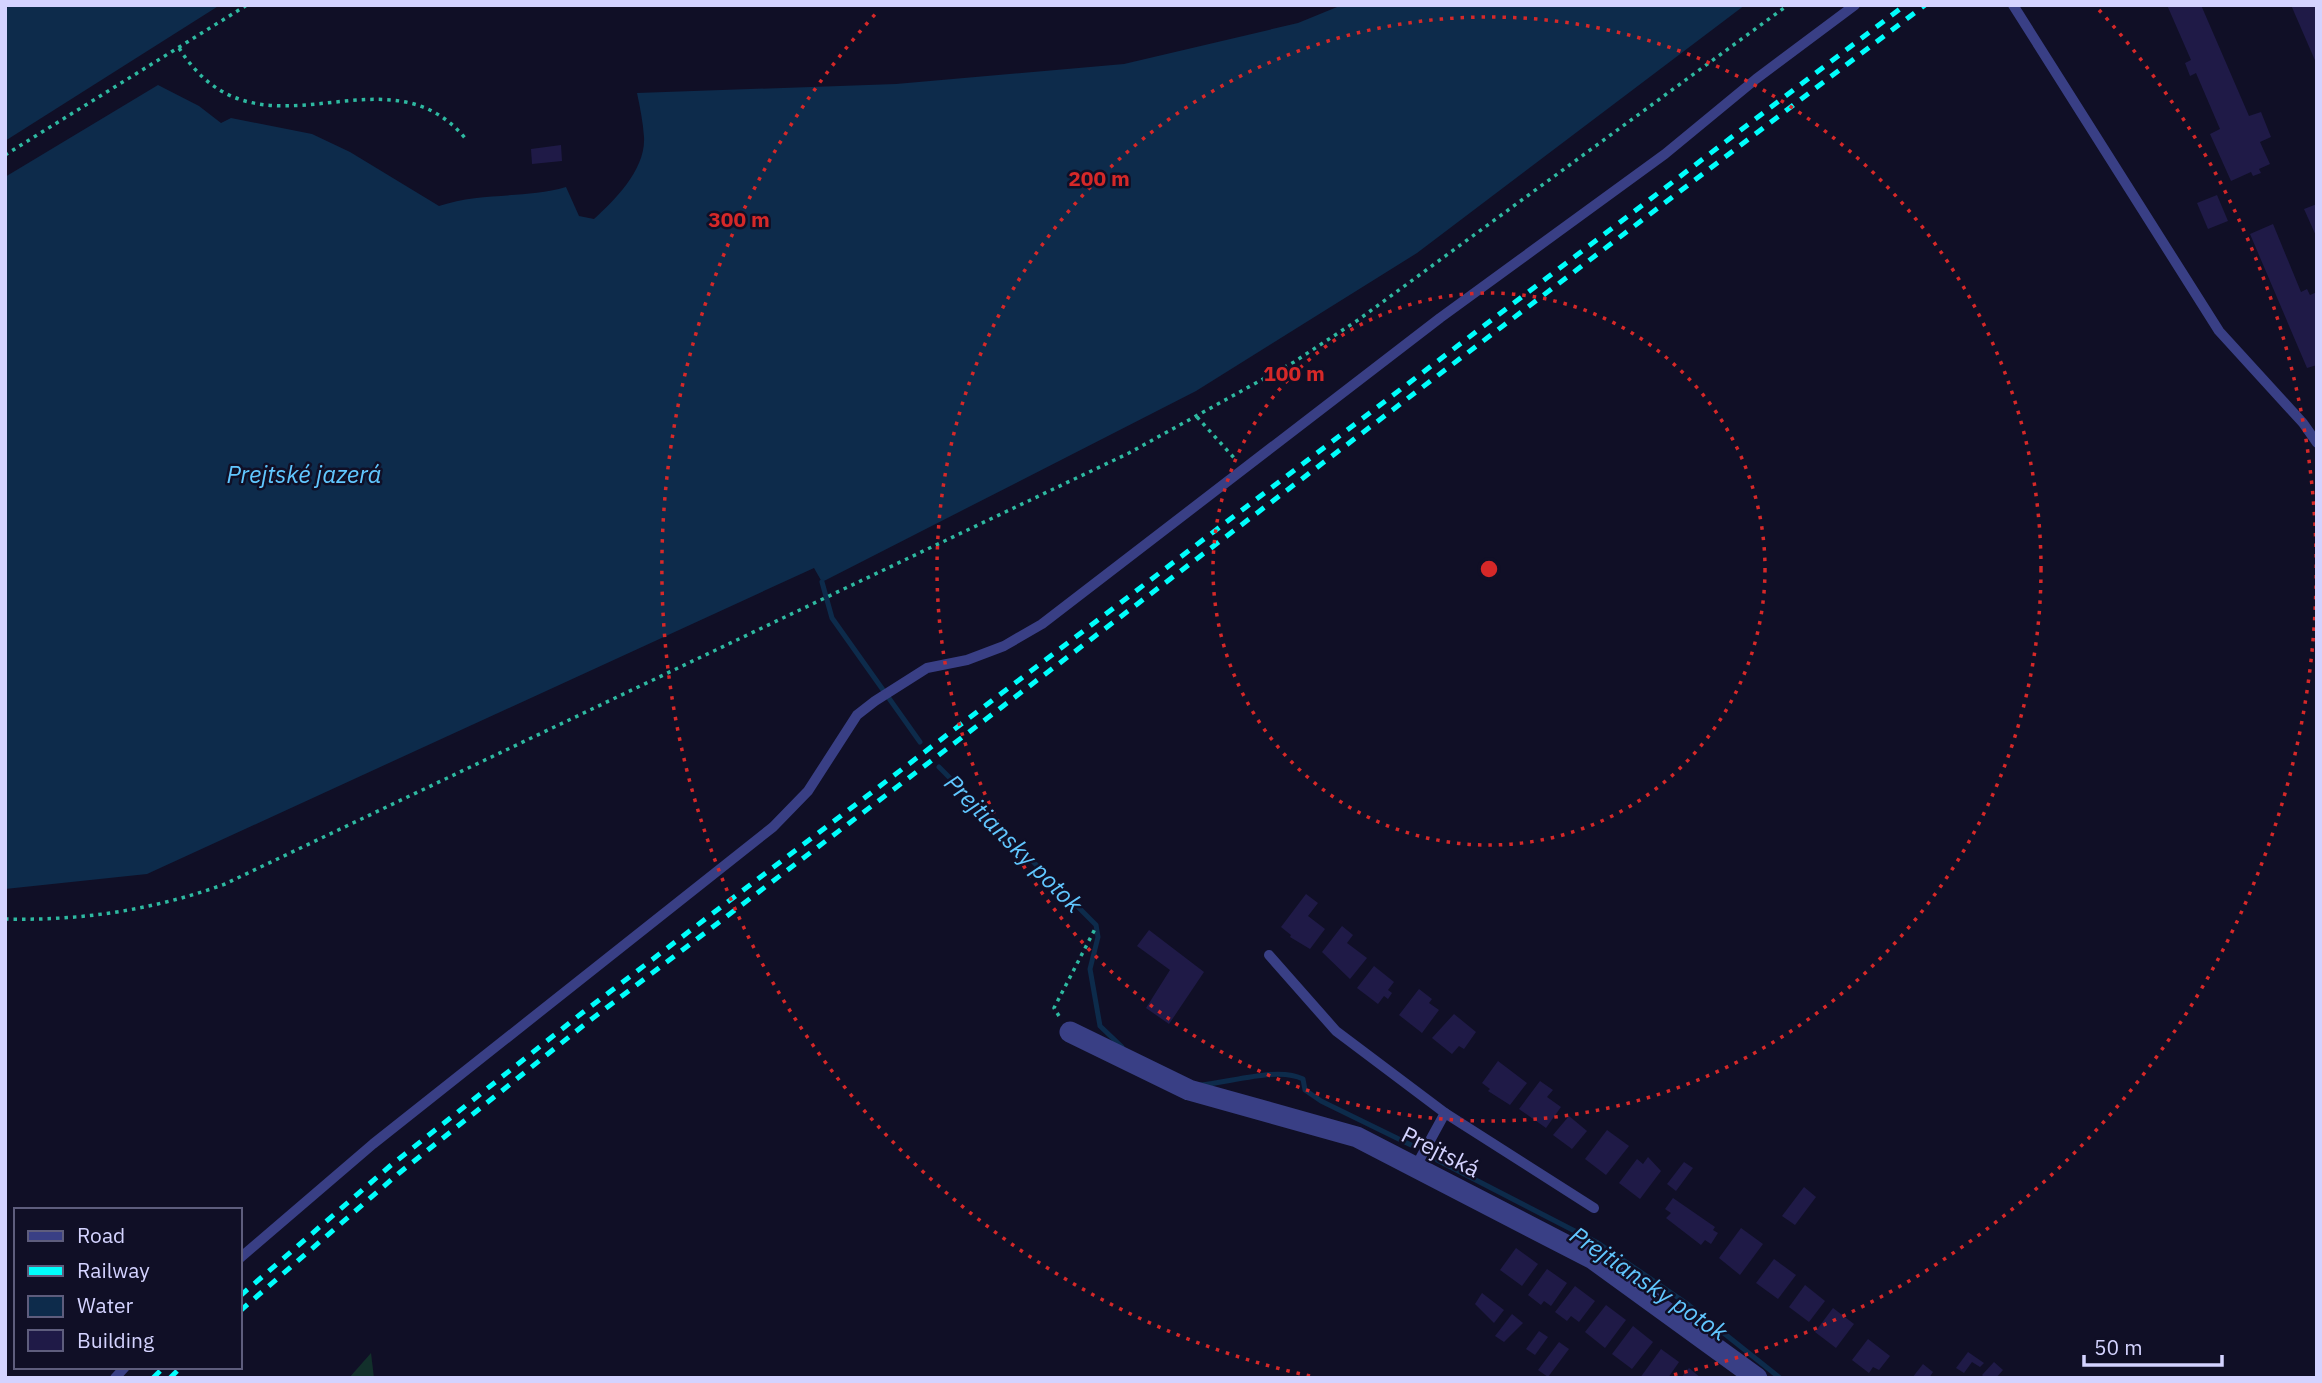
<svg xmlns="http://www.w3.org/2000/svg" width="2322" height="1383" font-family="'IBM Plex Sans',sans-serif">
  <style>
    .green { fill: #12302b }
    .water { fill: #0d2b4b }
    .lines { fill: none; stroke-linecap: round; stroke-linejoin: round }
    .stream { stroke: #0d2b4b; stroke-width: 5 }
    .building { fill: #1f1a47 }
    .path { stroke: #2eb9a1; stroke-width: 3.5; stroke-dasharray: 3.5 5; stroke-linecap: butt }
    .lane { stroke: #393f85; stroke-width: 10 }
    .street { stroke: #393f85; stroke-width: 21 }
    .rail { stroke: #00fefc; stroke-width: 5; stroke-dasharray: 10 9; stroke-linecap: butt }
    .ring { fill: none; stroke: #d62828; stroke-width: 3.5; stroke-dasharray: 3.5 7 }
    .labels { text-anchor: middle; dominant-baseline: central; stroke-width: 5; stroke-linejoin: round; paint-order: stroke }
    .street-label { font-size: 23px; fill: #d4d3ff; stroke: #100f26 }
    .water-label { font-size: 24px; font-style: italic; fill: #61c7ff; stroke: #100f26 }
    .centre { fill: #d62828; stroke: #100f26; stroke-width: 3.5 }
    .ring-label { font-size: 21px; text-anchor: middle; font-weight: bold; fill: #d62828; stroke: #100f26; stroke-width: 5; stroke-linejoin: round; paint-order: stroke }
  </style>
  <rect width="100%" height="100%" fill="#100f26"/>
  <path class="green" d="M371,1353L374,1378H349Z"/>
  <g class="water">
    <path d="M11,5H220L5,141V9Z"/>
    <path d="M1342,5H1745L1417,253L1196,391L822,582L814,568L147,874L5,889V177L158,85L199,106L221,123L231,118L312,134L350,152L439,206C481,192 524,199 566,187L579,216L594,219C615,200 646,169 644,137C643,122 640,107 637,93L896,84L1124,64L1298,23Z"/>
  </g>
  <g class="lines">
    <g class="stream">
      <path d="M822,582L832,618L920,742"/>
      <path d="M939,767L1096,925L1098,937L1090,969L1100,1026L1122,1047"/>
      <path d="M1200,1085C1229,1083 1278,1066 1303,1079L1305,1090L1321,1101L1411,1145"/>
      <path d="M1437,1160L1598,1243L1686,1303L1780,1378"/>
    </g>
  </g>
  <g class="building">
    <path d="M2167,5H2201L2249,116L2261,112L2271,137L2260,142L2270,164L2259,169L2261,173L2253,176L2251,172L2231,181L2210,134L2220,129L2196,73L2190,76L2185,63L2191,60Z"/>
    <path d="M2291,5H2317V65Z"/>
    <path d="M561,145L562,161L532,164L531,149Z"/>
    <path d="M2217,195L2228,221L2208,229L2197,203Z"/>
    <path d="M2317,204V238L2304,209Z"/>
    <path d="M2273,224L2301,292L2307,289L2310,295L2317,292V365L2307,368L2250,234Z"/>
    <path d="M1306,894L1318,903L1308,916L1325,929L1310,949L1290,937L1291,935L1281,927Z"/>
    <path d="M1342,926L1353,935L1347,943L1367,958L1350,979L1322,952Z"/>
    <path d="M1149,930L1204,972L1169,1024L1146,1008L1170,970L1137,946Z"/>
    <path d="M1374,966L1394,982L1388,990L1392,993L1388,999L1384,996L1378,1004L1357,988Z"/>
    <path d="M1419,989L1432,999L1429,1003L1439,1010L1422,1033L1399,1015Z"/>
    <path d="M1454,1014L1476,1032L1464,1049L1459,1046L1452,1054L1432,1038Z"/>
    <path d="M1498,1061L1527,1083L1510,1105L1488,1091L1490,1089L1482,1083Z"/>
    <path d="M1540,1081L1553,1090L1547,1097L1561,1107L1546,1128L1519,1109Z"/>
    <path d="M1569,1116L1587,1131L1572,1149L1553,1135Z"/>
    <path d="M1607,1130L1629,1146L1606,1175L1585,1159Z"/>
    <path d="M1648,1157L1661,1171L1640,1199L1619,1183L1637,1159L1643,1164Z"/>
    <path d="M1684,1162L1693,1168L1676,1191L1667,1184Z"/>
    <path d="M1804,1187L1816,1197L1795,1225L1782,1216Z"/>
    <path d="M1673,1198L1715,1227L1713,1230L1718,1233L1711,1244L1705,1240L1701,1245L1666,1218L1671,1213L1665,1209Z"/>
    <path d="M1741,1228L1763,1244L1740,1275L1719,1258Z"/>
    <path d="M1516,1248L1538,1264L1522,1286L1500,1270Z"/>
    <path d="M1774,1259L1796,1275L1778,1299L1756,1283Z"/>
    <path d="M1547,1269L1567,1283L1551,1306L1544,1301L1541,1305L1528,1295Z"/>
    <path d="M1805,1285L1825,1301L1809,1322L1789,1307Z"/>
    <path d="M1575,1286L1595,1301L1579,1322L1571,1316L1567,1321L1555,1312Z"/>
    <path d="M1482,1293L1504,1310L1494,1323L1475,1304Z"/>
    <path d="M1606,1305L1626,1320L1605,1348L1585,1332Z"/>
    <path d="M1833,1308L1854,1324L1836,1348L1815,1332Z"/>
    <path d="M1512,1314L1523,1323L1504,1342L1495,1336Z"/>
    <path d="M1633,1326L1653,1342L1632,1369L1612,1354Z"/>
    <path d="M1539,1331L1548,1337L1535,1355L1526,1349Z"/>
    <path d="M1868,1339L1890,1356L1879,1370L1873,1367L1869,1373L1852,1360Z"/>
    <path d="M1559,1342L1569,1349L1548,1377L1538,1370Z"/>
    <path d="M1661,1349L1679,1362L1668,1378H1640Z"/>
    <path d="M1968,1352L1984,1363L1980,1367L1972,1362L1964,1373L1956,1368Z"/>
    <path d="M1994,1362L2003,1370L1996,1378H1985L1982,1375Z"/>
    <path d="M1923,1364L1933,1372L1929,1378H1912Z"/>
    <path d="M1689,1368L1701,1378H1681Z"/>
  </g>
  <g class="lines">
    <g class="path">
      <path d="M179,48C258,173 384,41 465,138"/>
      <path d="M5,155L247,5"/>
      <path d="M1197,417L1236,460"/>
      <path d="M5,919C80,921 154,910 225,884L1129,453L1294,362L1358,320L1788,5"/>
      <path d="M1059,1016L1054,1008L1095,929"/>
    </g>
    <g class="lane">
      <path d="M2013,5L2219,331L2303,423L2317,443"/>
      <path d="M1269,955L1336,1031L1445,1113L1415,1168"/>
      <path d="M1445,1113L1594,1208"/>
      <path d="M240,1258L373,1144L773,827L808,791L857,715L875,701L927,668L967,660L1004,646L1042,624L1440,318L1665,154L1756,79L1855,5"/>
      <path d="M115,1378L125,1367"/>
    </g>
    <path class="street" d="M1070,1032L1189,1090L1357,1137L1593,1259L1757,1378"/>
    <g class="rail">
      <path d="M240,1296L390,1166L582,1013L1905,5"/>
      <path d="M240,1311L398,1174L589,1021L1925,5"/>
      <path d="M153,1378L164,1367"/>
      <path d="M170,1378L181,1367"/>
    </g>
  </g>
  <g class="ring">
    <circle cx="1489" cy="569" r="276"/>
    <circle cx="1489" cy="569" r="552"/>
    <path d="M1310 1376A827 827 0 0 1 879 10M2099 10A827 827 0 0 1 1668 1376"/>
  </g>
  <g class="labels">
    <g class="street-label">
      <text transform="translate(1441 1151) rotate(27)">Prejtská</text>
    </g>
    <g class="water-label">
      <text x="304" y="474">Prejtské jazerá</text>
      <text transform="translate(1014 843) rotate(45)">Prejtiansky potok</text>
      <text transform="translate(1649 1283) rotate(34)">Prejtiansky potok</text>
    </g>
  </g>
  <circle cx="1489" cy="569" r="10" class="centre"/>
  <g class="ring-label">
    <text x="1099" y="186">200 m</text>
    <text x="739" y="227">300 m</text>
    <text x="1294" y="381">100 m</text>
  </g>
  <rect width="2322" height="1383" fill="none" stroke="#d4d3ff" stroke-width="14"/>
  <rect x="14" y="1208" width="228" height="161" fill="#100f26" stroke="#5e5d7d" stroke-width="2"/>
  <rect x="28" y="1231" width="35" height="10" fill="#393f85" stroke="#5e5d7d" stroke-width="2"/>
  <text x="77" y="1243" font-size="21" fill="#d4d3ff">Road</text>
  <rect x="28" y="1266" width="35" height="10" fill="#00fefc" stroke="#5e5d7d" stroke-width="2"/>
  <text x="77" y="1278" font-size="21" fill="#d4d3ff">Railway</text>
  <rect x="28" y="1296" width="35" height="21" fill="#0d2b4b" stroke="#5e5d7d" stroke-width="2"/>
  <text x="77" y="1313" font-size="21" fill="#d4d3ff">Water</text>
  <rect x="28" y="1330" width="35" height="21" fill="#1f1a47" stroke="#5e5d7d" stroke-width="2"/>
  <text x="77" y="1348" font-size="21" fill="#d4d3ff">Building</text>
  <path d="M2084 1355v10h138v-10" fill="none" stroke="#d4d3ff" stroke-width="3.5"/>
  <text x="2094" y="1355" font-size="21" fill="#d4d3ff" stroke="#100f26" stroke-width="5" paint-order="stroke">50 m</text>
</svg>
